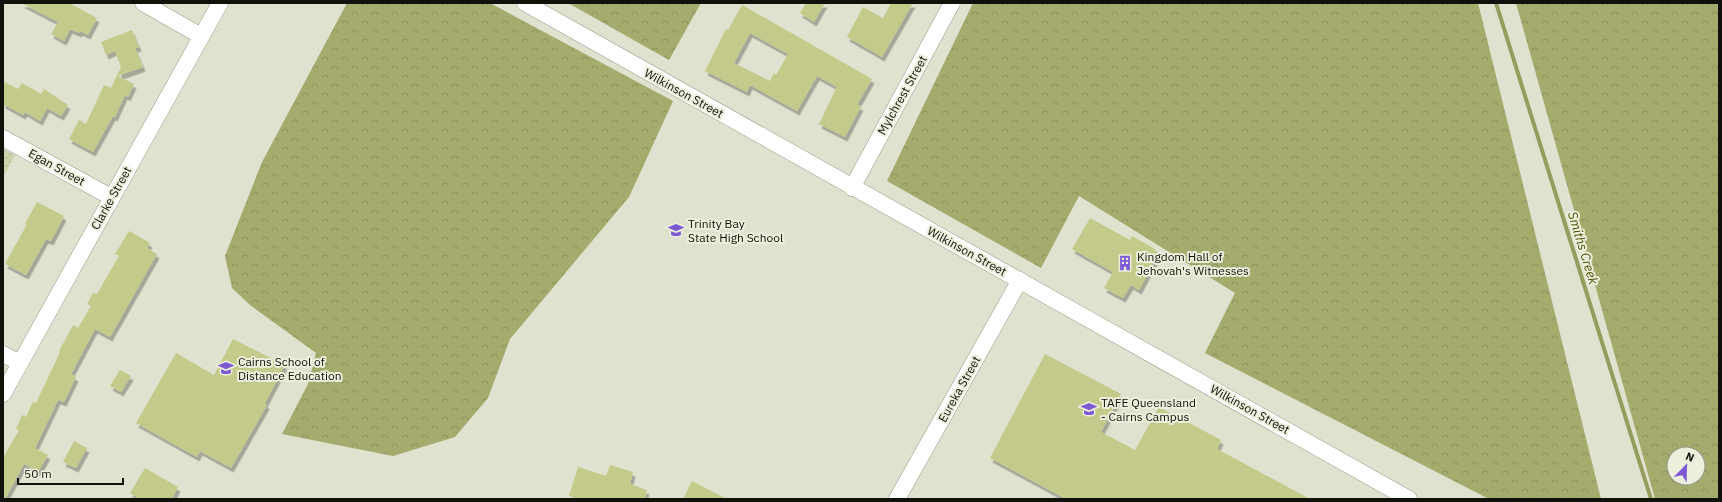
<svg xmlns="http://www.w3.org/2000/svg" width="1722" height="502" font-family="'IBM Plex Sans',sans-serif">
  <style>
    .grass { fill: url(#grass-dots) }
    .forest { fill: url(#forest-crowns); fill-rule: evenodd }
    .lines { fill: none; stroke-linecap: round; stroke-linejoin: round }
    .stream { stroke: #969c5e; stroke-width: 4 }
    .building { fill: #c3ca8a; fill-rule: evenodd; filter: url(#shadow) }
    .minor-casing { stroke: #979988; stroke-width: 17 }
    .minor { stroke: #fff; stroke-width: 16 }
    .labels { text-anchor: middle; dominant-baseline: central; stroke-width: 4; stroke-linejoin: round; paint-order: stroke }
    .street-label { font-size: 12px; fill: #10110a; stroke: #ecefdc }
    .poi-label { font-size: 12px; fill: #10110a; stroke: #ecefdc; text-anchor: start }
    .water-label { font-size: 13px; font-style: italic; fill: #4d5103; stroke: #ecefdc }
  </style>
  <defs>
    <pattern id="grass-dots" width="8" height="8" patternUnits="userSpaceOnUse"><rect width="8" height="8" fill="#ced3ab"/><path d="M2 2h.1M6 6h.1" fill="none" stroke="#b0b492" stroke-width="1.8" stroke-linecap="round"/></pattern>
    <pattern id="forest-crowns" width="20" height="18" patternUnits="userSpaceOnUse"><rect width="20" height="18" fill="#a5ab6d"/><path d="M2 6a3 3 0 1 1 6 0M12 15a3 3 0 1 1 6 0" fill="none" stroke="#8d925d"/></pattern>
    <filter id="shadow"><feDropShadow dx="2.5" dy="4.5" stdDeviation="0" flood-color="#0004"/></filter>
  </defs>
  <rect width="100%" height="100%" fill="#dfe2cf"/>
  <path class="grass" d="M3,149L15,155L3,178Z"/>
  <g class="forest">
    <path d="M347,3H490L673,101L629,197L510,339L488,398L455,437L393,456L282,434L308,384L316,353L250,305L232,288L225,256L262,162Z"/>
    <path d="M568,3H701L669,60Z"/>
    <path d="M973,3H1478L1601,499H1489L1205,353L1235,293L1079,196L1041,268L887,181Z"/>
    <path d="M1516,3H1719V499H1655ZM1674,454H1698V478H1674Z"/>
  </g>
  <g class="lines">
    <path class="stream" d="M1496,3L1651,499"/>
  </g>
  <g class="building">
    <path d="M21,3H69L97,18L88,35L80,31L79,33L70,29L64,41L51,34L58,22Z"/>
    <path d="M806,3H825L814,22L800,13Z"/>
    <path d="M891,3H913L882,57L847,37L863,7L883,18Z"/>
    <path d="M742,5L872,79L857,105L861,106L845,137L819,124L837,87L817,76L797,111L750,85L747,92L705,71L726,29L728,30ZM750,33L788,54L776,75L774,73L770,81L734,63Z"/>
    <path d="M132,30L139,47L135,48L143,67L118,76L134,84L128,97L125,95L115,117L113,116L93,152L69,139L79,120L86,124L104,85L111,88L121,67L115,51L106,55L101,42Z"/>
    <path d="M3,81L18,89L22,83L41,94L44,89L68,105L61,116L47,108L40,121L25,112L23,115L3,104Z"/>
    <path d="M37,202L64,216L51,241L46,239L26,275L5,264L27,224H25Z"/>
    <path d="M1090,218L1130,240L1132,236L1155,249L1154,250L1159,253L1139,290L1131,285L1123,298L1104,288L1113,272L1072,249Z"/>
    <path d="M129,231L150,243L147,248L157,254L110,337L95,329L71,374L76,377L64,402L58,400L35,448L48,455L38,472L24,464L5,499H3V458L19,430L16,429L22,415L26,417L33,402L36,403L60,352L59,351L73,325L78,328L91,306L87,304L93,293L97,294L119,256L115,254Z"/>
    <path d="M233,339L285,365L265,403L267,405L231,468L200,451L197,457L136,423L176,353L214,375Z"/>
    <path d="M1045,354L1121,394L1101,432L1135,450L1159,407L1221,440L1217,449L1310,499H1066L990,458Z"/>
    <path d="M120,370L131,376L121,392L110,386Z"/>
    <path d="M74,441L87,448L76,468L63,462Z"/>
    <path d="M610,465L633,472L630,484L647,490L645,499H579L569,496L578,467L606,476Z"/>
    <path d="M145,468L178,487L172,499H140L130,493Z"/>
    <path d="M692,481L727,499H683Z"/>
  </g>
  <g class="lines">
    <defs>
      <g id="minor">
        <path d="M143,3L201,36"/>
        <path d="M525,3L1409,499"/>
        <path d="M3,138L111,197"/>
        <path d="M852,188L952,3"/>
        <path d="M3,354L20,363"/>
        <path d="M3,394L220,3"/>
        <path d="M897,499L1020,280"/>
      </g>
    </defs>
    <use href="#minor" class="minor-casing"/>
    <use href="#minor" class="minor"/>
  </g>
  <defs>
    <symbol id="school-bare" viewBox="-9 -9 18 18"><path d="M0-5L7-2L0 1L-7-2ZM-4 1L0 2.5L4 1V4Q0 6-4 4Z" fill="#7d5ad4" stroke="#ecefdc" stroke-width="2.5" paint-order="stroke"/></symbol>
    <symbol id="building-bare" viewBox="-9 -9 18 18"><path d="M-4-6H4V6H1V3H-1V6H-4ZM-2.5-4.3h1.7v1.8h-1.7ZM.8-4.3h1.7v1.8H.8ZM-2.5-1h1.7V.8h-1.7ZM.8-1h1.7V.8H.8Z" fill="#7d5ad4" stroke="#ecefdc" stroke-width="2.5" paint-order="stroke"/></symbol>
    <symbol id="university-bare" viewBox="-9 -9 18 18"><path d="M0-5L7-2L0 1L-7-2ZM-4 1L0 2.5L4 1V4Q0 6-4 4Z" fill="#7d5ad4" stroke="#ecefdc" stroke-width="2.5" paint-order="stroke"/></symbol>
  </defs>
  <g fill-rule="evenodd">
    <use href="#school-bare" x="665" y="219" width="22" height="22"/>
    <use href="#building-bare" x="1114" y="252" width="22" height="22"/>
    <use href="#school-bare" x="215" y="357" width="22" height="22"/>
    <use href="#university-bare" x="1078" y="398" width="22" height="22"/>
  </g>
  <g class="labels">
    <g class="street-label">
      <text transform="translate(684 93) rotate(29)">Wilkinson Street</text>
      <text transform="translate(902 95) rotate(-61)">Mylchrest Street</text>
      <text transform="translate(57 167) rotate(29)">Egan Street</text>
      <text transform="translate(111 198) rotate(-61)">Clarke Street</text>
      <text transform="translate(967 251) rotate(29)">Wilkinson Street</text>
      <text transform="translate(959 389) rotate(-61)">Eureka Street</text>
      <text transform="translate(1250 409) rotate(29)">Wilkinson Street</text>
    </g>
    <g class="poi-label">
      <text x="688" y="223">Trinity Bay<tspan x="688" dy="14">State High School</tspan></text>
      <text x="1137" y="256">Kingdom Hall of<tspan x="1137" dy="14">Jehovah's Witnesses</tspan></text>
      <text x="238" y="361">Cairns School of<tspan x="238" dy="14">Distance Education</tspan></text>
      <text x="1101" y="402">TAFE Queensland<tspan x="1101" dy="14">- Cairns Campus</tspan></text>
    </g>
    <g class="water-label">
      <text transform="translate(1583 248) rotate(73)">Smiths Creek</text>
    </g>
  </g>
  <rect width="1722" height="502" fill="none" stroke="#10110a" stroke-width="8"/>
  <g transform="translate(1686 466) rotate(23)"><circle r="19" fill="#ecefdc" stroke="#949688"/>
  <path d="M0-3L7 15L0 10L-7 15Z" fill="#7d5ad4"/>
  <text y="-6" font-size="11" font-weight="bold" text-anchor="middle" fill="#10110a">N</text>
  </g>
  <path d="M18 478v6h105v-6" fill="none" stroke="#10110a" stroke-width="2"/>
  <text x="24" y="478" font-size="12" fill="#10110a" stroke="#ecefdc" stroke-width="3" paint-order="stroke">50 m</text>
</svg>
